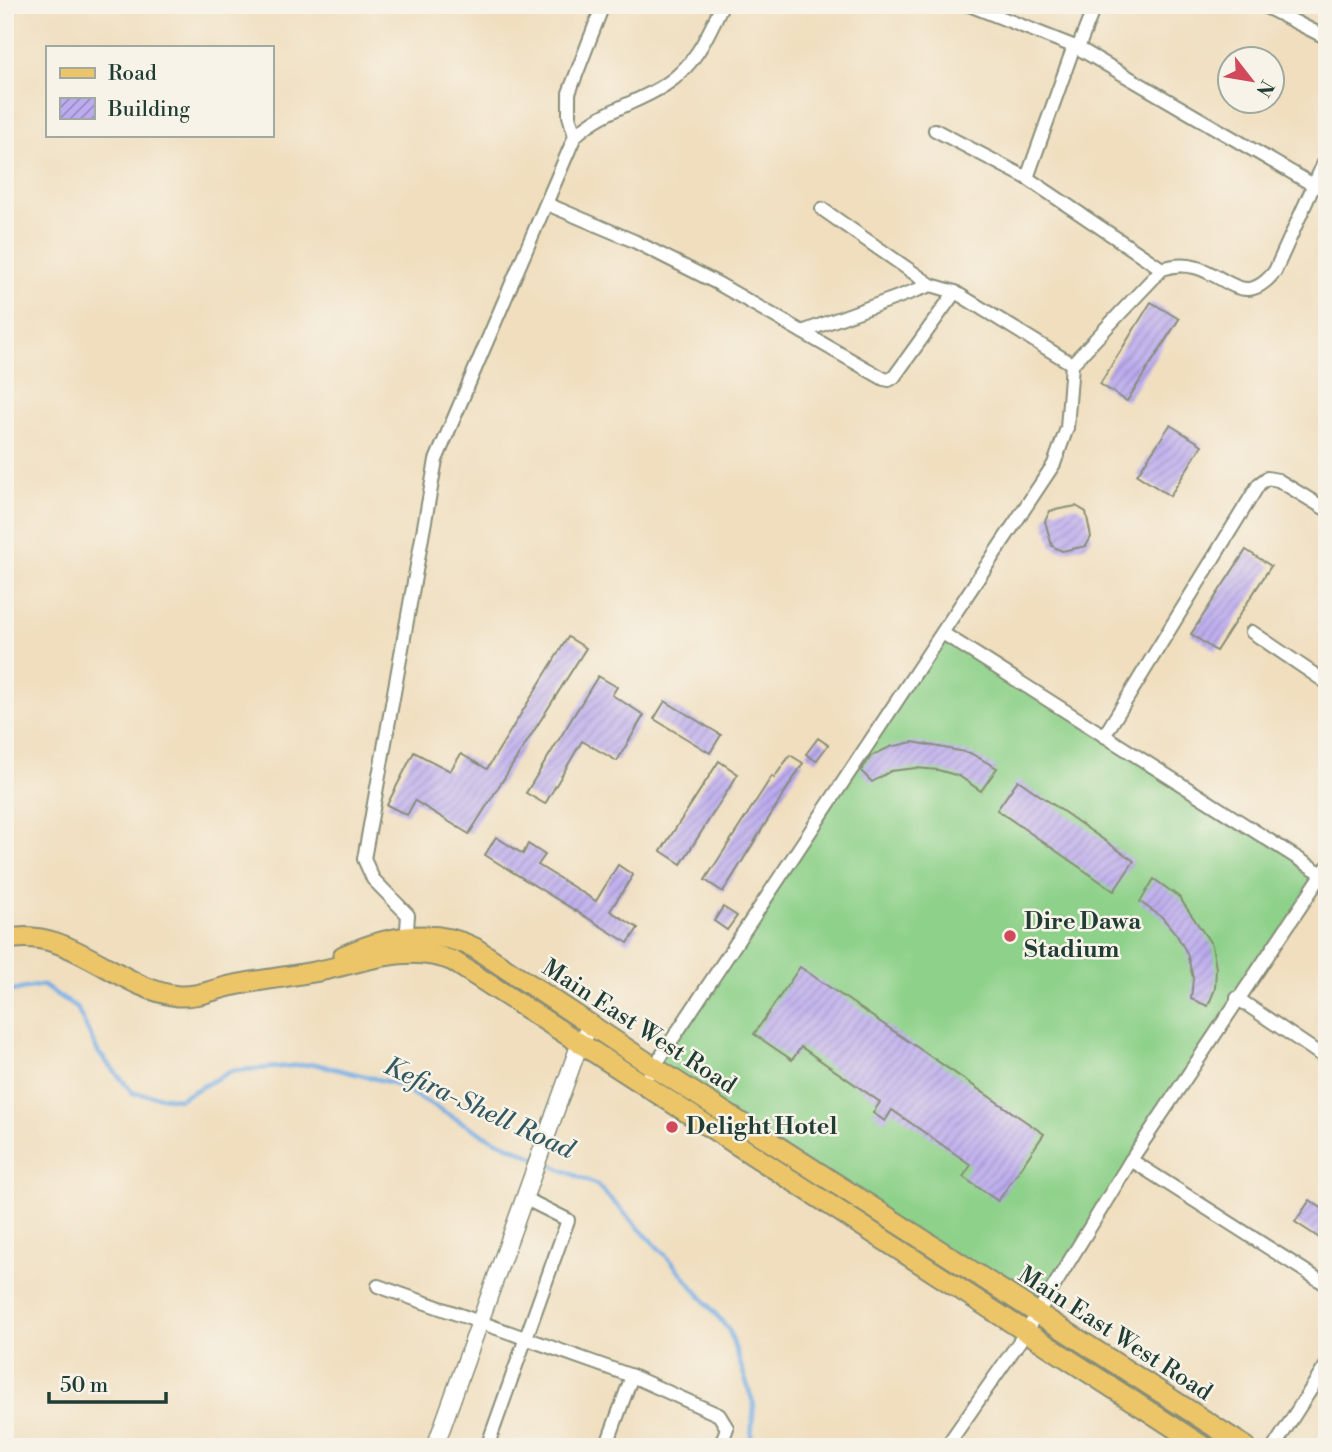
<svg xmlns="http://www.w3.org/2000/svg" width="1332" height="1452" font-family="'Libre Bodoni',serif">
  <style>
    .grass { fill: #8ed18a; stroke: #56875f; stroke-width: 2 }
    .lines { fill: none; stroke-linecap: round; stroke-linejoin: round }
    .stream { stroke: #74ade4; stroke-width: 4.5 }
    .building { fill: url(#building-hatch) }
    .minor-casing { stroke: #888e79; stroke-width: 16 }
    .tertiary-casing { stroke: #888e79; stroke-width: 19 }
    .primary-casing { stroke: #888e79; stroke-width: 23 }
    .minor { stroke: #fff; stroke-width: 12 }
    .tertiary { stroke: #fff; stroke-width: 16 }
    .primary { stroke: #edc569; stroke-width: 19 }
    .poi-dot { fill: #d1495b; stroke: #f7f3e8; stroke-width: 2.5 }
    .labels { text-anchor: middle; dominant-baseline: central; stroke-width: 5; stroke-linejoin: round; paint-order: stroke }
    .poi-label { font-size: 24px; font-weight: bold; fill: #1f3d34; stroke: #f7f3e8; text-anchor: start }
    .street-label { font-size: 24px; fill: #1f3d34; stroke: #f7f3e8 }
    .water-label { font-size: 26px; font-style: italic; fill: #345960; stroke: #f7f3e8 }
  </style>
  <defs>
    <pattern id="building-hatch" width="6" height="6" patternUnits="userSpaceOnUse" patternTransform="scale(1.75)"><rect width="6" height="6" fill="#bcabef"/><path d="M-1 1l2-2M0 6l6-6M5 7l2-2" fill="none" stroke="#988cc2"/></pattern>
  </defs>
  <rect width="100%" height="100%" fill="#f7f3e8"/>
  <filter id="ink" filterUnits="userSpaceOnUse"><feTurbulence type="fractalNoise" baseFrequency=".0143" numOctaves="2"/><feDisplacementMap in="SourceGraphic" scale="14" xChannelSelector="R" yChannelSelector="G"/><feConvolveMatrix kernelMatrix="1 2 1 2 8 2 1 2 1" color-interpolation-filters="sRGB"/></filter>
  <filter id="wash" filterUnits="userSpaceOnUse"><feTurbulence type="fractalNoise" baseFrequency=".00686" numOctaves="4" result="noise"/><feDisplacementMap in="SourceGraphic" scale="28" xChannelSelector="R" yChannelSelector="G"/><feGaussianBlur stdDeviation="1.57" result="paint"/><feColorMatrix in="noise" values="0 0 0 0 0 0 0 0 0 0 0 0 0 0 0 0 0 1.4 0 .05"/><feComposite in="paint" operator="in"/></filter>
  <g filter="url(#wash)">
    <rect width="100%" height="100%" fill="#f0debe"/>
    <path class="grass" d="M944,634L1322,874L1037,1313L654,1067Z"/>
    <g class="lines">
      <path class="stream" d="M5,996L11,991L42,985L77,1008L98,1052L133,1093L179,1099L231,1071L315,1064L393,1083L486,1136L597,1185L673,1263L729,1330L754,1405L750,1447"/>
    </g>
    <g id="blocks">
      <g class="building">
        <path d="M1151,302L1179,319L1127,401L1100,384Z"/>
        <path d="M1170,425L1202,445L1170,496L1137,475Z"/>
        <path d="M1076,506L1086,512L1091,537L1086,546L1062,551L1052,546L1045,521L1050,511Z"/>
        <path d="M1246,550L1271,566L1216,651L1191,634Z"/>
        <path d="M568,637L586,648L469,834L415,801L407,815L387,805L414,752L450,771L461,754L487,769Z"/>
        <path d="M598,676L617,687L612,695L644,715L617,761L582,741L545,804L526,793Z"/>
        <path d="M665,701L721,735L710,753L654,719Z"/>
        <path d="M818,738L828,745L816,761L806,754Z"/>
        <path d="M913,742L970,753L997,768L981,791L959,776L938,770L916,768L891,771L872,782L861,771L871,756L890,747Z"/>
        <path d="M790,755L803,763L723,892L705,880L772,776L774,778Z"/>
        <path d="M719,761L738,774L681,864L661,851Z"/>
        <path d="M1018,780L1134,861L1114,891L997,810Z"/>
        <path d="M496,837L523,854L528,844L545,855L538,865L596,901L618,865L633,875L610,911L638,928L628,943L485,855Z"/>
        <path d="M1154,879L1179,897L1212,945L1216,968L1215,989L1208,1006L1191,999L1193,978L1187,953L1176,934L1162,917L1140,902Z"/>
        <path d="M723,907L737,916L727,930L714,921Z"/>
        <path d="M800,967L1044,1134L998,1201L963,1177L971,1165L892,1110L885,1121L873,1113L880,1102L801,1047L792,1060L754,1034Z"/>
        <path d="M1310,1200L1327,1212V1243L1295,1222Z"/>
      </g>
    </g>
  </g>
  <g filter="url(#ink)">
    <use href="#blocks" fill-opacity="0" stroke="#888e79" stroke-width="2"/>
    <g class="lines">
      <defs>
        <g id="minor">
          <path d="M969,5L1078,48L1315,186L1327,188"/>
          <path d="M1262,5L1327,38"/>
          <path d="M1078,48L1095,5"/>
          <path d="M935,130L1027,178L1162,269"/>
          <path d="M575,136L569,116V93L603,5"/>
          <path d="M1027,178L1074,46"/>
          <path d="M547,204L634,241L717,283L884,379L889,380L894,377L955,292"/>
          <path d="M822,209L931,285L955,292L1072,364"/>
          <path d="M802,332L931,285"/>
          <path d="M1252,632L1327,683"/>
          <path d="M944,634L1327,877"/>
          <path d="M1104,736L1259,484L1267,478L1278,480L1327,510"/>
          <path d="M406,944L408,915L373,879L364,859L436,460L575,136C604,109 634,105 665,85C695,66 708,35 722,5"/>
          <path d="M1237,998L1327,1059"/>
          <path d="M650,1073L1054,464L1067,428L1072,364L1162,269C1218,249 1236,321 1275,271L1327,156"/>
          <path d="M1131,1160L1327,1285"/>
          <path d="M378,1286L632,1376L719,1415L727,1428L720,1447"/>
          <path d="M487,1447L568,1220L524,1198"/>
          <path d="M606,1447L632,1376"/>
          <path d="M946,1447L1026,1332L1131,1160L1327,867"/>
          <path d="M1274,1447L1327,1364"/>
        </g>
        <path id="tertiary" d="M435,1447L580,1043L591,1026"/>
        <g id="primary">
          <path d="M5,940C68,924 117,989 178,996C198,997 212,990 230,986C258,980 286,977 314,972C362,963 405,942 453,961L1204,1447"/>
          <path d="M343,956C385,937 432,926 475,948L654,1067L1246,1447"/>
        </g>
      </defs>
      <use href="#minor" class="minor-casing"/>
      <use href="#tertiary" class="tertiary-casing"/>
      <use href="#primary" class="primary-casing"/>
      <use href="#minor" class="minor"/>
      <use href="#tertiary" class="tertiary"/>
      <use href="#primary" class="primary"/>
    </g>
  </g>
  <g class="poi-dot">
    <circle cx="1010" cy="936" r="7"/>
    <circle cx="672" cy="1127" r="7"/>
  </g>
  <g class="labels">
    <g class="poi-label">
      <text x="1024" y="922">Dire Dawa<tspan x="1024" dy="28">Stadium</tspan></text>
      <text x="686" y="1127">Delight Hotel</text>
    </g>
    <g class="street-label">
      <text transform="translate(639 1027) rotate(33)">Main East West Road</text>
      <text transform="translate(1115 1334) rotate(33)">Main East West Road</text>
    </g>
    <g class="water-label">
      <text transform="translate(479 1108) rotate(25)">Kefira-Shell Road</text>
    </g>
  </g>
  <rect width="1332" height="1452" fill="none" stroke="#f7f3e8" stroke-width="28"/>
  <rect x="46" y="46" width="228" height="91" fill="#f7f3e8" stroke="#a1aaa0" stroke-width="2"/>
  <rect x="60" y="68" width="35" height="10" fill="#edc569" stroke="#a1aaa0" stroke-width="2"/>
  <text x="108" y="80" font-size="21" fill="#1f3d34">Road</text>
  <rect x="60" y="98" width="35" height="21" fill="url(#building-hatch)" stroke="#a1aaa0" stroke-width="2"/>
  <text x="108" y="116" font-size="21" fill="#1f3d34">Building</text>
  <g transform="translate(1251 80) rotate(121)"><circle r="33" fill="#f7f3e8" stroke="#a1aaa0" stroke-width="2"/>
  <path d="M0-5L12 26L0 18L-12 26Z" fill="#d1495b"/>
  <text y="-10" font-size="19" font-weight="bold" text-anchor="middle" fill="#1f3d34">N</text>
  </g>
  <path d="M49 1392v10h117v-10" fill="none" stroke="#1f3d34" stroke-width="3.5"/>
  <text x="60" y="1392" font-size="21" fill="#1f3d34" stroke="#f7f3e8" stroke-width="5" paint-order="stroke">50 m</text>
</svg>
